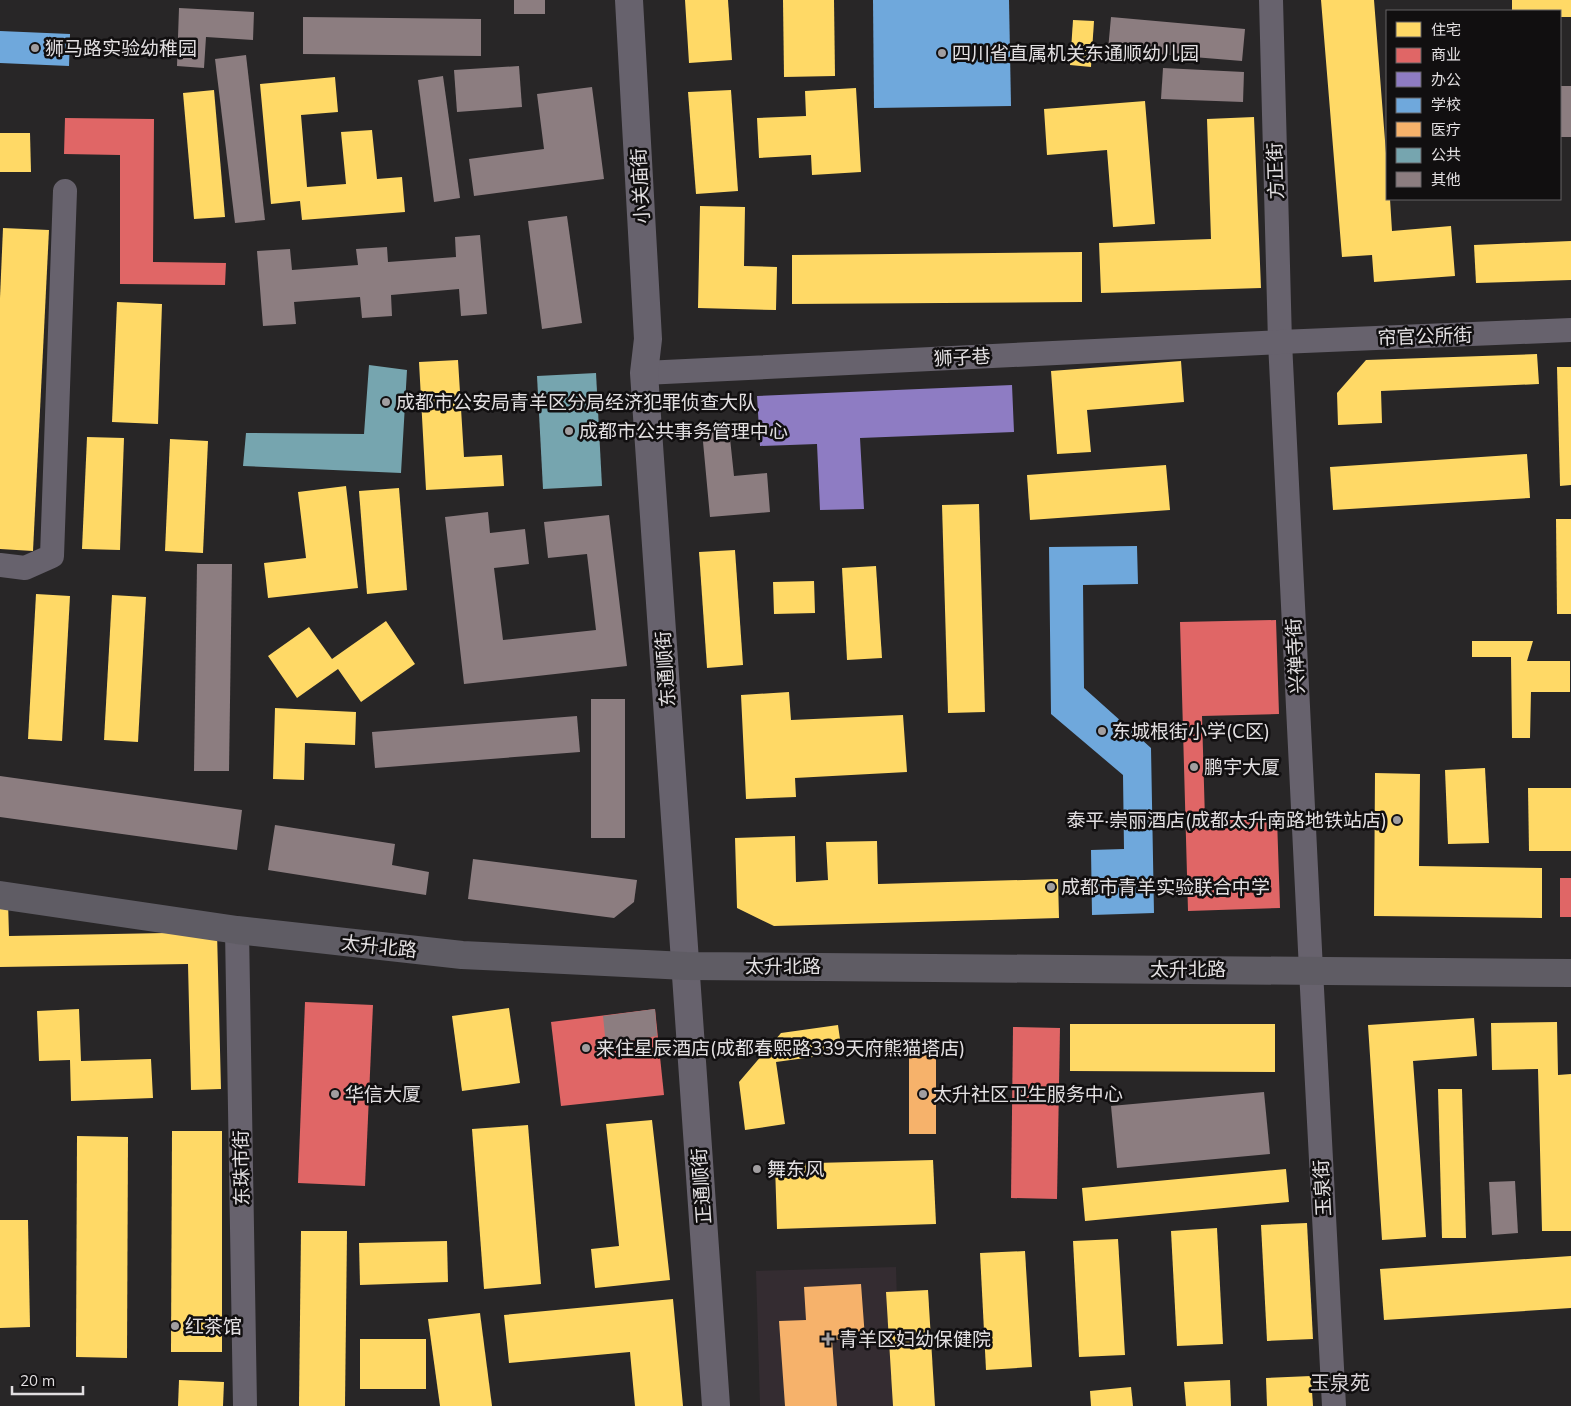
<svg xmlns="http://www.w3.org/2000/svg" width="1571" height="1406" font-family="Mulish,'Noto Sans SC',sans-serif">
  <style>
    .built { fill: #342c31 }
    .homes { fill: #ffd966 }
    .shops { fill: #e06666 }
    .offices { fill: #8e7cc3 }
    .schools { fill: #6fa8dc }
    .health { fill: #f6b26b }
    .public { fill: #76a5af }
    .building { fill: #8c7d80 }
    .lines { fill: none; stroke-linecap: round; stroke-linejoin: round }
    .minor { stroke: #67626d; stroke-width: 24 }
    .tertiary { stroke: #67626d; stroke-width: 28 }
    .secondary { stroke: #5f5c64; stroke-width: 28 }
    .poi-dot { fill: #a19ea0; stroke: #110f10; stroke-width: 2 }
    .labels { text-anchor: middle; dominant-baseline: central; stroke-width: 5; stroke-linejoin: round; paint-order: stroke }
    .poi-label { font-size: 19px; fill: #e2dfe1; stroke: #110f10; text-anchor: start }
    .street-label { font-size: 19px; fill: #e2dfe1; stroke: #110f10 }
    .neighbourhood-label { font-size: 20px; fill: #dad5d9; stroke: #110f10 }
  </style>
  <rect width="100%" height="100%" fill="#282627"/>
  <path class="built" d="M896,1267L900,1406H760L756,1271Z"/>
  <g class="homes">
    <path d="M685,0H728L732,60L689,63Z"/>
    <path d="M783,0H834L835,76L784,77Z"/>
    <path d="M1321,0H1374L1387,166V199H1390L1392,231L1451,226L1455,276L1374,282L1372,255L1342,257Z"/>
    <path d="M1512,0H1571V17H1560V11H1512Z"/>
    <path d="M1073,20L1094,21L1091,67L1070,65Z"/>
    <path d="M335,77L338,112L301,115L307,187L346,184L341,132L372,130L377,179L402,177L405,212L302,220L300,201L271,204L260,84Z"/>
    <path d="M856,88L861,172L812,175L811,155L759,158L757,118L806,116L805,91Z"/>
    <path d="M214,90L225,217L194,219L183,93Z"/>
    <path d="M731,90L738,191L696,194L688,92Z"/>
    <path d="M1145,101L1155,224L1113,227L1107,150L1047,155L1044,109Z"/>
    <path d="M1254,117L1261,288L1101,293L1099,243L1211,239L1207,119Z"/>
    <path d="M0,133H30L31,172H0Z"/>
    <path d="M700,206L745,207L744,266L777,267L776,310L698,308Z"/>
    <path d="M3,228L49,230L33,551L0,549V298Z"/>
    <path d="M1571,241V280L1476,283L1474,245Z"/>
    <path d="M1082,252V302L792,304V255Z"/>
    <path d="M117,302L162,304L158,424L112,422Z"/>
    <path d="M1537,354L1539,384L1381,391L1382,423L1338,425L1337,393L1366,360Z"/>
    <path d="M458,360L464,457L502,455L504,486L426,490L419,362Z"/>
    <path d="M1181,361L1184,402L1087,410L1091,452L1057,454L1051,371Z"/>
    <path d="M1557,367H1571V485L1560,486Z"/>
    <path d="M87,437L124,438L120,550L82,549Z"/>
    <path d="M170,439L208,441L203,553L165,551Z"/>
    <path d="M1527,454L1530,498L1333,510L1330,467Z"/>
    <path d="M1166,465L1170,510L1030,520L1027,475Z"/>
    <path d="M346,486L358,588L268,598L264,563L306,558L298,492Z"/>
    <path d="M399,488L407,590L367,594L359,491Z"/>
    <path d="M979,504L985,712L948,713L942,505Z"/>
    <path d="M1556,519H1571V614H1557Z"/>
    <path d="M735,550L743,665L707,668L699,552Z"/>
    <path d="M876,566L882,658L847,660L842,568Z"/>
    <path d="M814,581L815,613L774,614L773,582Z"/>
    <path d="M36,594L70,596L62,741L28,739Z"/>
    <path d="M112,595L146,597L138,742L104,740Z"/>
    <path d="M386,621L415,664L361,702L338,669L297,698L268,656L309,627L332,659Z"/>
    <path d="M1472,641H1533L1527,661H1570V692H1531L1530,738H1512L1511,657H1472Z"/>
    <path d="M789,692L791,720L903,715L907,772L795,778L796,797L746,799L741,695Z"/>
    <path d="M275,708L356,712L355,745L305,743L304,780L273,779Z"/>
    <path d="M1485,768L1489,843L1448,844L1445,770Z"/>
    <path d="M1375,773L1420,774L1419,866L1542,868V918L1374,916Z"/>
    <path d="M1528,788H1571V851H1529Z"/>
    <path d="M795,836L796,882L828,880L826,842L877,841L878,884L1058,879L1059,918L774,926L737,908L735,838Z"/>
    <path d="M0,901H8L9,936L217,932L221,1089L191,1090L188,964L0,967Z"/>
    <path d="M509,1008L520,1083L462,1091L452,1016Z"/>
    <path d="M79,1009L81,1061L151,1059L153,1098L71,1101L70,1060L39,1061L37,1011Z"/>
    <path d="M1474,1018L1477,1056L1413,1061L1426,1237L1382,1240L1368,1025Z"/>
    <path d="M1557,1022L1558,1075L1571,1074V1231H1542L1538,1069L1492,1070L1491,1023Z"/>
    <path d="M1070,1024H1275V1072L1070,1071Z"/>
    <path d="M838,1025L842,1053L776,1062L785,1124L745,1130L739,1082L781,1033Z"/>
    <path d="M1438,1089H1462L1466,1238H1442Z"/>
    <path d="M652,1120L670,1280L595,1288L591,1249L619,1246L606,1124Z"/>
    <path d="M528,1125L541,1284L484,1289L472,1129Z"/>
    <path d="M172,1131H222V1352H171Z"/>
    <path d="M77,1136L128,1137L127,1358L76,1357Z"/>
    <path d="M933,1160L936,1224L777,1229L775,1164Z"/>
    <path d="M1286,1169L1289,1202L1085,1221L1082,1188Z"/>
    <path d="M0,1220H28L30,1327L0,1328Z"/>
    <path d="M1307,1223L1313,1339L1267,1341L1261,1225Z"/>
    <path d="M1217,1228L1223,1344L1177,1346L1171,1231Z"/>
    <path d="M301,1231H347L345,1406H299Z"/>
    <path d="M1118,1239L1125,1355L1079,1357L1073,1241Z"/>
    <path d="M447,1241L448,1282L360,1285L359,1243Z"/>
    <path d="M1025,1251L1032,1367L986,1370L980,1253Z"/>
    <path d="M1571,1256V1308L1384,1320L1380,1269Z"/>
    <path d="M928,1290L935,1406H893L886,1292Z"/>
    <path d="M673,1299L683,1406H635L630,1352L509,1363L504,1315Z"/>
    <path d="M480,1313L492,1406H440L428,1319Z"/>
    <rect x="360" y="1339" width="66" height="50"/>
    <path d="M1311,1376L1313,1406H1267L1266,1378Z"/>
    <path d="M179,1380L224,1382L223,1406H178Z"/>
    <path d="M1230,1380L1231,1406H1186L1184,1382Z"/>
    <path d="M1131,1387L1133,1406H1091L1090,1391Z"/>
  </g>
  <g class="shops">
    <path d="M65,118L154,119L153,262L226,263L225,285L120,284V155L64,154Z"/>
    <path d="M1276,620L1279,714L1202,716L1205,820L1277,818L1280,908L1188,911L1180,622Z"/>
    <rect x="1560" y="878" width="11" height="39"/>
    <path d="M305,1002L373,1005L365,1186L298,1183Z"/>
    <path d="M655,1009L664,1095L561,1106L551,1022Z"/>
    <path d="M1013,1027L1060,1028L1057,1199L1011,1198Z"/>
  </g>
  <path class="offices" d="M1012,385L1014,432L860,438L864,509L820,510L817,444L760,446L757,396Z"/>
  <g class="schools">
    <path d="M873,0H1009L1011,106L874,108Z"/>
    <path d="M0,31L70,34L69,66L0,63Z"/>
    <path d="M1137,546L1138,584L1083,585L1084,688L1151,748L1154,913L1092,915L1091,850L1124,849L1123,775L1051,714L1049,547Z"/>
  </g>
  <g class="health">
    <rect x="909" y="1053" width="27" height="81"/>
    <path d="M861,1284L865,1338L832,1340L837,1406H785L779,1321L806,1320L804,1287Z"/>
  </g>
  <g class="public">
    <path d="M369,365L407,370L401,473L243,466L246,433L364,434Z"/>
    <path d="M596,373L602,486L543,489L537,376Z"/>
  </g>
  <g class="building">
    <rect x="514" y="0" width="31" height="14"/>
    <path d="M179,8L254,12L253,40L206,37L204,68L177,66Z"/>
    <path d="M303,17L481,19V56L303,54Z"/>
    <path d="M1111,17L1245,29L1242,61L1108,50Z"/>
    <path d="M246,55L265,220L235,223L215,59Z"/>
    <path d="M519,66L522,107L457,112L454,70Z"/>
    <path d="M1163,68L1244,72L1243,102L1161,99Z"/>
    <path d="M443,76L460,198L434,202L418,80Z"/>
    <rect x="1560" y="86" width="11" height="51"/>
    <path d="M592,87L604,179L474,196L469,159L544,149L537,94Z"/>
    <path d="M567,216L582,323L542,329L528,221Z"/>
    <path d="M480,235L487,314L461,316L459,289L391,295L392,316L362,318L360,297L294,302L296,324L263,326L257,251L290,249L292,270L358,265L356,249L387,247L388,262L456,257L455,237Z"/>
    <path d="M729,429L734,476L767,473L770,512L710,517L702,431Z"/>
    <path d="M488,512L490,533L525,529L529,564L494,568L503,640L596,630L587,554L548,558L544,522L609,515L627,666L464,684L445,517Z"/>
    <path d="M197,564H232L229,771H194Z"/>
    <rect x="591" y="699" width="34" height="139"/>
    <path d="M577,716L580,752L375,768L372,732Z"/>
    <path d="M0,776L242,810L237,850L0,817Z"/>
    <path d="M275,825L395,844L392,865L429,872L426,895L268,870Z"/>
    <path d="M473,859L637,880L634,902L614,918L468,899Z"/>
    <path d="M655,1009L657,1036L606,1045L603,1016Z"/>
    <path d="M1264,1092L1270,1154L1117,1168L1111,1106Z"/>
    <path d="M1515,1181L1518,1233L1492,1235L1489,1182Z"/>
  </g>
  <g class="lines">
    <g class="minor">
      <path d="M1271,0L1280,342L1311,970L1334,1406"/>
      <path d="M644,373L1280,342L1571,330"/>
      <path d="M0,565L25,568L52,556L65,191"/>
      <path d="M237,930L245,1406"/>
    </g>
    <path class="tertiary" d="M629,0L648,339L644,373L716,1406"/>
    <path class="secondary" d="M0,895L237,930L462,955L686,966L1571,973"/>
  </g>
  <g class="poi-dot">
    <circle cx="35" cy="48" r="5"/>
    <circle cx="942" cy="53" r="5"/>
    <circle cx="386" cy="402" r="5"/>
    <circle cx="569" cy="431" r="5"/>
    <circle cx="1102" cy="731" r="5"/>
    <circle cx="1194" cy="767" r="5"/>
    <circle cx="1397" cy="820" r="5"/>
    <circle cx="1051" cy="887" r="5"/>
    <circle cx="586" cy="1048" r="5"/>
    <circle cx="335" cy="1094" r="5"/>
    <circle cx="923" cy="1094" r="5"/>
    <circle cx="757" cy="1169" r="5"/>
    <circle cx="175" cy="1326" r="5"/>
    <path d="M825.5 1331.5h5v5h5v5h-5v5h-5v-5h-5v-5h5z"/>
  </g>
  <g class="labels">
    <g class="poi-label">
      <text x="45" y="48">狮马路实验幼稚园</text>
      <text x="952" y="53">四川省直属机关东通顺幼儿园</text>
      <text x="396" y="402">成都市公安局青羊区分局经济犯罪侦查大队</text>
      <text x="579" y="431">成都市公共事务管理中心</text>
      <text x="1112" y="731">东城根街小学(C区)</text>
      <text x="1204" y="767">鹏宇大厦</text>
      <text x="1387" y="820" text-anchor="end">泰平·崇丽酒店(成都太升南路地铁站店)</text>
      <text x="1061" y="887">成都市青羊实验联合中学</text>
      <text x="596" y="1048">来住星辰酒店(成都春熙路339天府熊猫塔店)</text>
      <text x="345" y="1094">华信大厦</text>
      <text x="933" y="1094">太升社区卫生服务中心</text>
      <text x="767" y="1169">舞东风</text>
      <text x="185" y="1326">红茶馆</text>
      <text x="839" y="1339">青羊区妇幼保健院</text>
    </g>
    <g class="street-label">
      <text transform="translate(1275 171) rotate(-92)">方正街</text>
      <text transform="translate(640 186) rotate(-93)">小关庙街</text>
      <text transform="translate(1425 336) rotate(-2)">帘官公所街</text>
      <text transform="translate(962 357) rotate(-3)">狮子巷</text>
      <text transform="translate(1295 656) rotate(-93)">兴禅寺街</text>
      <text transform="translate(665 669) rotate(-94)">东通顺街</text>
      <text transform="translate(379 946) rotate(6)">太升北路</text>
      <text x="783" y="966">太升北路</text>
      <text x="1188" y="969">太升北路</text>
      <text transform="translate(241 1168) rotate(-91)">东珠市街</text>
      <text transform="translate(701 1186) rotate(-94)">正通顺街</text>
      <text transform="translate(1322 1188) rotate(-93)">玉泉街</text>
    </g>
    <g class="neighbourhood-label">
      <text x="1340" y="1382">玉泉苑</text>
    </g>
  </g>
  <rect x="1386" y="10" width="175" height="190" fill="#110f10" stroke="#656264"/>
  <rect x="1396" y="22" width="25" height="15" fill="#ffd966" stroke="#656264"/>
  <text x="1431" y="35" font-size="15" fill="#e2dfe1">住宅</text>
  <rect x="1396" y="48" width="25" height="15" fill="#e06666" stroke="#656264"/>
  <text x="1431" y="60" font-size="15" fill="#e2dfe1">商业</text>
  <rect x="1396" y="72" width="25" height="15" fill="#8e7cc3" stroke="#656264"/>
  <text x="1431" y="85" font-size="15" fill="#e2dfe1">办公</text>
  <rect x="1396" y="98" width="25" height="15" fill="#6fa8dc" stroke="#656264"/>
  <text x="1431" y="110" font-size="15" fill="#e2dfe1">学校</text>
  <rect x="1396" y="122" width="25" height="15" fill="#f6b26b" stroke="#656264"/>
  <text x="1431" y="135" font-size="15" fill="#e2dfe1">医疗</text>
  <rect x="1396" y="148" width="25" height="15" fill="#76a5af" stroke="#656264"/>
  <text x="1431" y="160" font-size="15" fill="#e2dfe1">公共</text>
  <rect x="1396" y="172" width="25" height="15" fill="#8c7d80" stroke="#656264"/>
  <text x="1431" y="185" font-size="15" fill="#e2dfe1">其他</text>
  <path d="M12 1386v8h71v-8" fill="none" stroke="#e2dfe1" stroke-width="2.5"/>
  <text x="20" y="1386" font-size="15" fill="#e2dfe1" stroke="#110f10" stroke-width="4" paint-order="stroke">20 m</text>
</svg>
